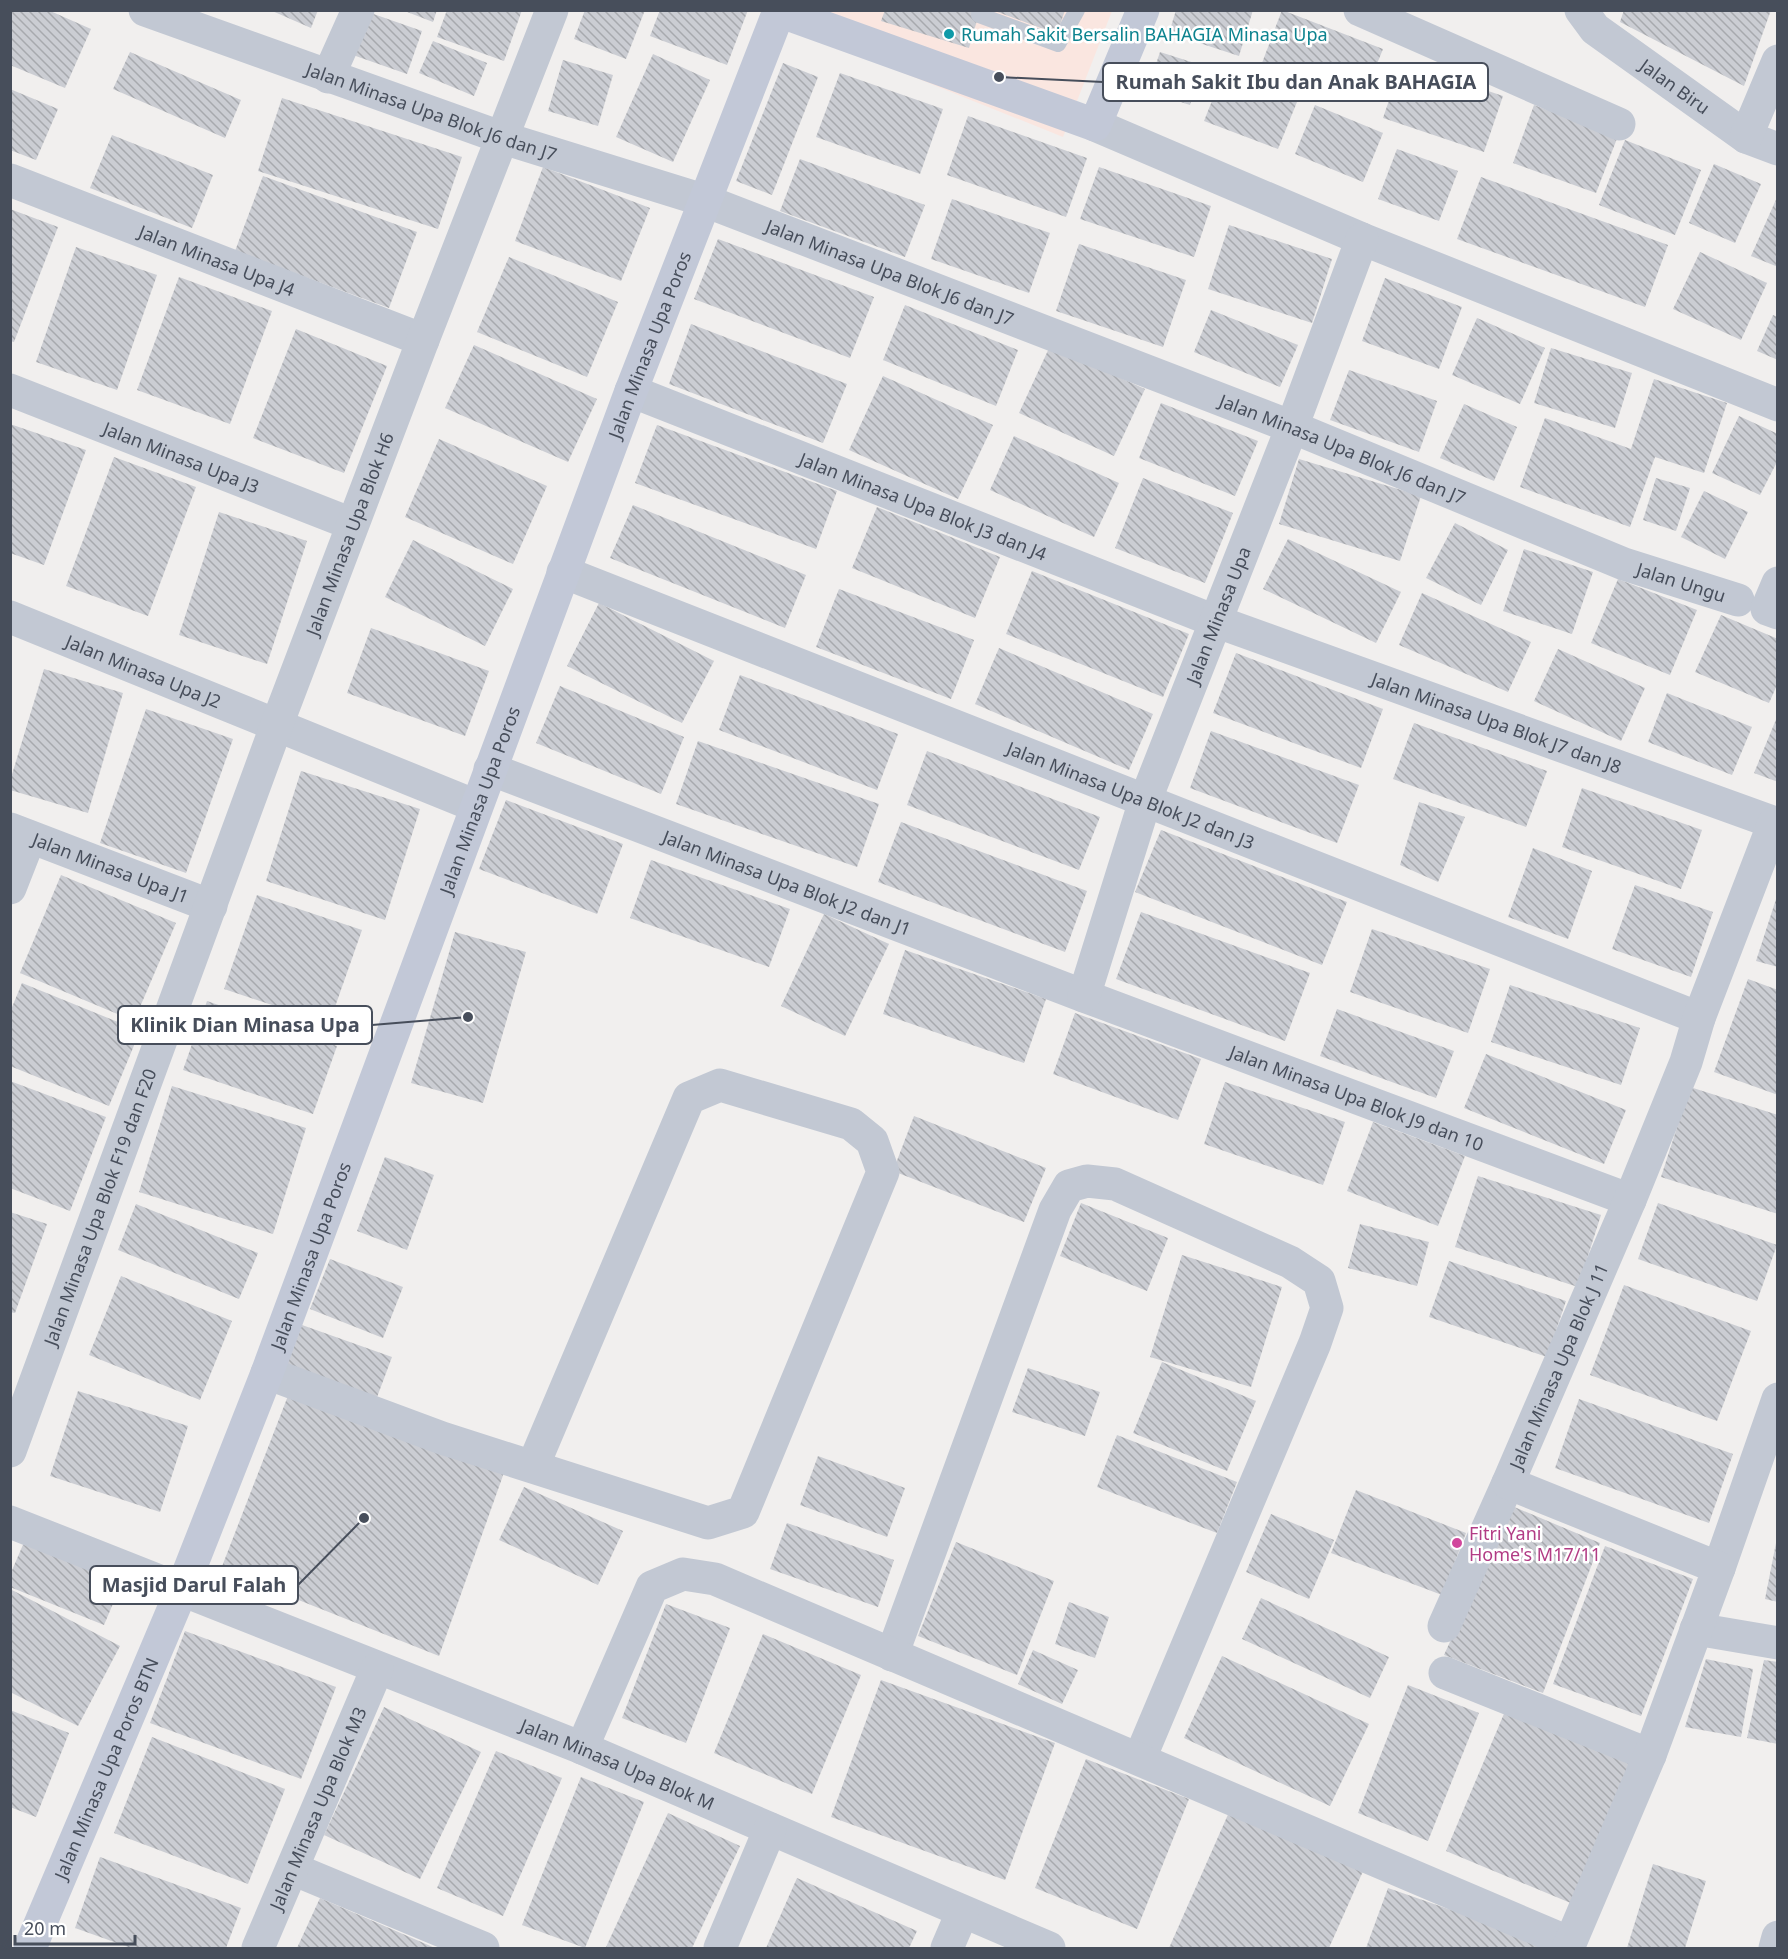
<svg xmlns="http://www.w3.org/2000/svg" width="1788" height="1959" font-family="'Noto Sans',sans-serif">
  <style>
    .medical { fill: #fae6e0 }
    .building { fill: url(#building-back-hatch) }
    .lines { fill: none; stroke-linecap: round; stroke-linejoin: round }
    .lane { stroke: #c2c8d3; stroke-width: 16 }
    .street { stroke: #c2c8d3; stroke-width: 33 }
    .secondary { stroke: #c2c8d7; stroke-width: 33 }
    .culture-dot { fill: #0f9aa8; stroke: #fff; stroke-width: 2 }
    .hotel-dot { fill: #d1479c; stroke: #fff; stroke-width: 2 }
    .labels { text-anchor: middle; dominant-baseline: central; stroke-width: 5; stroke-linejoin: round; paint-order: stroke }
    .culture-label { font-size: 18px; fill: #0d838f; stroke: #fff; text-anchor: start }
    .street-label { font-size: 18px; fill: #474e5b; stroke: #fff }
    .hotel-label { font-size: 18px; fill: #b23c85; stroke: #fff; text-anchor: start }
    .leader { fill: none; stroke: #474e5b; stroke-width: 2 }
    .callout-dot { fill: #474e5b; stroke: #fff; stroke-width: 2 }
    .callout { fill: #fff; stroke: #474e5b; stroke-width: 2 }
    .callout-label { font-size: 20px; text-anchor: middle; font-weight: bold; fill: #474e5b }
  </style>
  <defs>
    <pattern id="building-back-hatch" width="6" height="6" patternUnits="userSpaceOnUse" patternTransform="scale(1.5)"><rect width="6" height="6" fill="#cbcdd3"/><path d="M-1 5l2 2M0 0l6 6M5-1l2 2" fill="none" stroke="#a7a9ae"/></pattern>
  </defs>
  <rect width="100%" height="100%" fill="#f1efee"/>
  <path class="medical" d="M764,10L1112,11L1063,137L762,16Z"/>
  <g class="building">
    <path d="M10,10H48L91,29L65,88L10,65Z"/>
    <path d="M270,10H318L311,28Z"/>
    <path d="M402,10H437L433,22Z"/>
    <path d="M447,10H522L504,61L437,37Z"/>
    <path d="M585,10H645L626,59L574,39Z"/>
    <path d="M660,10H748L727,65L650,36Z"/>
    <path d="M885,10H980L969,48L881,21Z"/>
    <path d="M992,10H1065L1057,34Z"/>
    <path d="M1176,10H1253L1239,56L1169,33Z"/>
    <path d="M1282,10L1383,49L1362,101L1262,63Z"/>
    <path d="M1624,10H1771L1744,86L1620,22Z"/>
    <path d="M365,11L422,31L407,74L350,54Z"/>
    <path d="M433,41L487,63L474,96L419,73Z"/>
    <path d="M130,52L241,100L225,138L113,89Z"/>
    <path d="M1160,52L1204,66L1190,105L1147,91Z"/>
    <path d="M653,54L710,80L673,162L616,137Z"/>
    <path d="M563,60L613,75L598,126L548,111Z"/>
    <path d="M1402,62L1503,96L1484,152L1383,118Z"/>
    <path d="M783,63L818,77L772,195L736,181Z"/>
    <path d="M840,73L943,109L920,174L816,137Z"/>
    <path d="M1223,73L1297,102L1278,149L1204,121Z"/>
    <path d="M10,89L58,109L36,160L10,150Z"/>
    <path d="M282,98L462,157L438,229L258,171Z"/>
    <path d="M1315,105L1383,133L1363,182L1295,154Z"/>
    <path d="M1534,105L1618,136L1596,193L1513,163Z"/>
    <path d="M968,116L1087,158L1066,217L947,175Z"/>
    <path d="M112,135L213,175L192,228L90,188Z"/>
    <path d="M1625,140L1701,170L1675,235L1599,205Z"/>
    <path d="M1397,149L1458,171L1439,221L1378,199Z"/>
    <path d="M800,159L925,205L905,257L780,211Z"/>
    <path d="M1714,164L1761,184L1735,243L1689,223Z"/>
    <path d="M543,167L650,208L621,281L515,241Z"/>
    <path d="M1099,167L1211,206L1194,257L1080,219Z"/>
    <path d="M263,176L417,232L389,308L235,251Z"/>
    <path d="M1481,177L1668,245L1645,307L1457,239Z"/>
    <path d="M1778,195V267L1751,256Z"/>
    <path d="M952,199L1050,233L1029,293L931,259Z"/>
    <path d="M10,209L58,227L14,342L10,341Z"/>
    <path d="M1229,225L1332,259L1312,323L1208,289Z"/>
    <path d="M718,239L874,297L850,358L694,299Z"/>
    <path d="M1079,244L1186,280L1163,347L1056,311Z"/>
    <path d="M76,247L157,275L117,390L36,362Z"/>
    <path d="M1700,252L1767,283L1741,340L1673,309Z"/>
    <path d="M509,257L618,302L587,377L477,332Z"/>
    <path d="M179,277L272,311L230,424L137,390Z"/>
    <path d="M1385,278L1462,307L1439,369L1362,341Z"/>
    <path d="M905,305L1018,350L996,406L883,360Z"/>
    <path d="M1211,310L1298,345L1280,387L1194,352Z"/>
    <path d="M1773,315L1778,317V360L1757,351Z"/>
    <path d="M1477,318L1545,348L1520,404L1452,375Z"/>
    <path d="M691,324L847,384L823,443L669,384Z"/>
    <path d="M296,329L387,366L344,473L253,438Z"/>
    <path d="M474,345L597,399L568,462L445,408Z"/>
    <path d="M1050,346L1145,389L1114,456L1019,413Z"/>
    <path d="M1551,348L1632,373L1615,428L1534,403Z"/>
    <path d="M1349,370L1437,401L1419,452L1330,420Z"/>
    <path d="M883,376L993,425L958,499L849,450Z"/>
    <path d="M1654,379L1727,403L1704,473L1655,457L1630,527L1520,487L1545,418L1631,449Z"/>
    <path d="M1161,403L1258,441L1235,496L1139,458Z"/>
    <path d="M1464,404L1517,427L1494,481L1440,458Z"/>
    <path d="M1739,416L1778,434V460L1760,495L1712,473Z"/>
    <path d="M10,424L86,450L44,565L10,553Z"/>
    <path d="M657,425L837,491L816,549L635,483Z"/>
    <path d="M1014,436L1119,483L1094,537L990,490Z"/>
    <path d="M439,439L547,486L513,564L405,517Z"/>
    <path d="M114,457L196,487L148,616L66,586Z"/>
    <path d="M1299,459L1421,496L1400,561L1279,524Z"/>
    <path d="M1143,478L1233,513L1205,583L1115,548Z"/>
    <path d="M1656,478L1690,488L1676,531L1643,520Z"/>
    <path d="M1704,491L1748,512L1725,559L1681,537Z"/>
    <path d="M633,505L806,575L785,628L610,558Z"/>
    <path d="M877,507L1000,557L975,618L852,568Z"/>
    <path d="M219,512L307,541L267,664L179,635Z"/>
    <path d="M1455,523L1508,550L1481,605L1426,578Z"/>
    <path d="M1288,539L1401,592L1376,643L1263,589Z"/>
    <path d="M413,540L513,589L485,646L385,597Z"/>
    <path d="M1524,549L1593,572L1572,634L1503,611Z"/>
    <path d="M1032,571L1189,634L1163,697L1006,634Z"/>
    <path d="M1618,579L1697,610L1670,675L1591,643Z"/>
    <path d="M839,589L974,640L951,699L816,647Z"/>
    <path d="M1422,593L1531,642L1508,692L1399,645Z"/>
    <path d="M599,603L714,661L682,723L567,666Z"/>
    <path d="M1721,615L1778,639V683L1769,703L1695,672Z"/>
    <path d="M371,628L489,671L465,736L347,693Z"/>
    <path d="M999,648L1153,714L1129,770L975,704Z"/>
    <path d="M1558,649L1645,688L1621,741L1534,701Z"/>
    <path d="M1236,653L1383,709L1361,768L1213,713Z"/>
    <path d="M44,669L123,693L88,813L10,790V781Z"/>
    <path d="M740,675L898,734L877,790L719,730Z"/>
    <path d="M560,686L684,737L661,794L536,743Z"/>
    <path d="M1667,693L1752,727L1732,775L1648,742Z"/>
    <path d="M146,709L233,739L186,873L100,843Z"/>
    <path d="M1777,717H1778V782L1754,773Z"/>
    <path d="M1414,723L1547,771L1526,827L1393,779Z"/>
    <path d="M1211,731L1359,785L1337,843L1190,788Z"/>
    <path d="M698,741L879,804L857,867L676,804Z"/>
    <path d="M927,751L1100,817L1079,870L907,805Z"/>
    <path d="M301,771L420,809L385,920L266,881Z"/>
    <path d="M1582,788L1702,830L1681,889L1562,847Z"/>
    <path d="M506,800L623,844L597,914L479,869Z"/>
    <path d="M1419,802L1465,817L1438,882L1400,865Z"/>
    <path d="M901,822L1087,891L1065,952L878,882Z"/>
    <path d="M1161,830L1347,902L1322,965L1135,892Z"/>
    <path d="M1533,848L1592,871L1568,939L1508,917Z"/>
    <path d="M651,860L790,909L769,967L630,918Z"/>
    <path d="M61,875L176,923L134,1021L20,973Z"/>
    <path d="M1635,885L1713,912L1691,977L1612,949Z"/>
    <path d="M257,895L362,930L329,1024L224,989Z"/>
    <path d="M1777,896H1778V967L1756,961Z"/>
    <path d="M1141,912L1310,973L1285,1041L1116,979Z"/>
    <path d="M824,914L889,944L845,1036L781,1006Z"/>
    <path d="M1372,929L1490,969L1468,1033L1350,992Z"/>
    <path d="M455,932L526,952L483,1103L411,1083Z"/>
    <path d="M905,950L1046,999L1024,1063L883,1014Z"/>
    <path d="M1748,979L1778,990V1095L1714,1072Z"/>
    <path d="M22,983L140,1031L109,1106L10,1066V1012Z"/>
    <path d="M1510,985L1640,1028L1621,1085L1491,1042Z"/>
    <path d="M207,1001L337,1046L313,1114L183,1070Z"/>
    <path d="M1337,1009L1454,1051L1436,1098L1320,1056Z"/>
    <path d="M1075,1013L1201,1059L1178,1120L1053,1074Z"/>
    <path d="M1486,1054L1626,1110L1604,1164L1464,1108Z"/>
    <path d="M10,1081L106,1117L70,1211L10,1188Z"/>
    <path d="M1225,1082L1345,1122L1323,1185L1204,1144Z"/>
    <path d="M172,1086L306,1128L273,1234L139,1192Z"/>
    <path d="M1690,1087L1778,1115V1214L1661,1177Z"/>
    <path d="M914,1116L1046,1168L1024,1222L893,1171Z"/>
    <path d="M1373,1122L1465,1156L1438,1226L1347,1191Z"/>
    <path d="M385,1157L434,1175L407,1250L357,1231Z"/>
    <path d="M1478,1176L1601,1215L1578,1287L1455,1247Z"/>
    <path d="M1081,1203L1168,1238L1147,1291L1060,1256Z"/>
    <path d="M1658,1203L1777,1245L1757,1301L1638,1259Z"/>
    <path d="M136,1204L258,1253L239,1299L118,1250Z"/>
    <path d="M10,1212L47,1224L15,1313L10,1312Z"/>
    <path d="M1360,1224L1429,1242L1417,1286L1348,1268Z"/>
    <path d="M1182,1255L1282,1287L1251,1387L1150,1357Z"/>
    <path d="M330,1259L403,1287L383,1338L310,1309Z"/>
    <path d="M1449,1261L1566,1301L1547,1357L1429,1317Z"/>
    <path d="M121,1276L232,1321L200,1400L89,1355Z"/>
    <path d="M1624,1285L1751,1331L1717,1421L1590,1375Z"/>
    <path d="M302,1325L392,1357L373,1408L283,1375Z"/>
    <path d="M1162,1362L1256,1401L1227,1471L1133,1433Z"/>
    <path d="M1028,1368L1100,1392L1085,1436L1012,1412Z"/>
    <path d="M291,1388L506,1467L439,1656L221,1569Z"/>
    <path d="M78,1391L188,1426L160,1512L50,1476Z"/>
    <path d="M1579,1399L1733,1454L1709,1523L1555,1468Z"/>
    <path d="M1117,1435L1237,1482L1217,1533L1097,1487Z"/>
    <path d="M818,1456L905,1488L887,1537L800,1505Z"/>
    <path d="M524,1487L623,1531L598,1585L499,1540Z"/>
    <path d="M1356,1490L1466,1533L1442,1595L1331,1553Z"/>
    <path d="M1512,1506L1600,1543L1543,1693L1444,1655Z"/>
    <path d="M1271,1514L1334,1540L1309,1599L1246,1572Z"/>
    <path d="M787,1523L894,1560L878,1607L770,1569Z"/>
    <path d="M28,1533L126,1573L104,1625L10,1587V1575Z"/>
    <path d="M956,1542L1054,1581L1017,1675L918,1636Z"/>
    <path d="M1776,1543H1778V1602L1765,1599Z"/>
    <path d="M1605,1546L1693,1579L1641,1716L1553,1684Z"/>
    <path d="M10,1589L120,1646L78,1726L10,1692Z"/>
    <path d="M1261,1598L1389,1657L1370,1698L1242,1639Z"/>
    <path d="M1069,1602L1109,1617L1095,1658L1055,1644Z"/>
    <path d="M666,1604L730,1628L686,1743L622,1718Z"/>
    <path d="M185,1631L336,1687L301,1779L150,1723Z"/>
    <path d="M763,1634L861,1675L812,1794L714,1753Z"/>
    <path d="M1033,1650L1078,1670L1062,1704L1018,1684Z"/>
    <path d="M1222,1656L1369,1724L1330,1806L1184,1738Z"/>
    <path d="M1706,1659L1753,1669L1741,1737L1685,1727Z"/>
    <path d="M1764,1660L1778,1662V1744L1747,1738Z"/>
    <path d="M881,1680L1055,1743L1005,1880L831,1817Z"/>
    <path d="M1408,1685L1479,1713L1428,1841L1358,1813Z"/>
    <path d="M384,1707L481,1752L420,1879L324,1835Z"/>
    <path d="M1506,1709L1633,1762L1573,1904L1446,1851Z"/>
    <path d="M10,1710L69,1733L36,1817L10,1807Z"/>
    <path d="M152,1737L285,1789L248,1884L114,1833Z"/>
    <path d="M496,1751L562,1778L503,1916L437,1888Z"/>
    <path d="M1086,1759L1189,1799L1137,1929L1035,1888Z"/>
    <path d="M581,1777L644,1802L585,1948L522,1925Z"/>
    <path d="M1230,1810L1364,1869L1329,1948H1169Z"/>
    <path d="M668,1813L740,1846L692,1948H609L606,1947Z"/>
    <path d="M100,1857L241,1908L226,1948H131L75,1928Z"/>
    <path d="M1653,1864L1706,1881L1685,1948H1627Z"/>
    <path d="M797,1878L917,1931L909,1948H766Z"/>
    <path d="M1388,1888L1552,1945L1551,1948H1366Z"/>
    <path d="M320,1898L435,1948H297Z"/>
  </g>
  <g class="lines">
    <path class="lane" d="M979,15L1058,44L1077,10"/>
    <g class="street">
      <path id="s1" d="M145,10L503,138L703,200L1292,427L1624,564L1738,600"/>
      <path d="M1360,10L1619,124"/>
      <path id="s2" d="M1581,10L1595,29L1746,137L1778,149"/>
      <path d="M328,77L358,10"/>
      <path d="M1095,125L1362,239L1778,405"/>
      <path d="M1746,137L1778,61"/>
      <path id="s3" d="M10,180L423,340"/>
      <path id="s4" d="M10,390L352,524"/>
      <path id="s5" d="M631,391L1215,621L1778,824"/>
      <path id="s6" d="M563,572L1699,1018"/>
      <path d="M1778,583L1767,609L1778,613"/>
      <path id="s7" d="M10,617L476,806"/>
      <path id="s8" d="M490,769L1084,996L1630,1200"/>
      <path id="s9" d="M10,829L211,906"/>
      <path d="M10,888L30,837"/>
      <path id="s10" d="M1084,996L1145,801L1292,427L1362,239"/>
      <path d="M267,1373L442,1438L708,1523L743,1512L883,1172L872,1141L851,1124L720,1085L689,1098L533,1466"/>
      <path id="s11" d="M10,1451L276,727L423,340L552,10"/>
      <path id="s12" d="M10,1522L582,1748L1049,1948"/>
      <path d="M1719,1568L1778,1399"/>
      <path d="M1444,1626L1508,1483"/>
      <path d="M1696,1629L1778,1643"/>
      <path d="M892,1655L1055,1210L1069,1186L1087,1181L1115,1184L1290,1262L1319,1281L1327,1308L1315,1343L1140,1758"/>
      <path d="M1445,1673L1650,1755"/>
      <path d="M582,1748L652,1587L683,1574L715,1579L1570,1943"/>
      <path d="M293,1869L483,1948"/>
      <path id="s13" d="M258,1948L377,1669"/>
      <path d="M720,1948L770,1829"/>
      <path d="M947,1948L962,1913"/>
      <path id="s14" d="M1568,1948L1650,1755L1719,1568L1508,1483L1630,1200L1686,1062L1699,1018L1774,823"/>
      <path d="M1775,1948L1778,1937"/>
    </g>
    <path class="secondary" id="s15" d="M30,1948L182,1589L267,1373L631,391L779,11L1095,125L1143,10"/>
  </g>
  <circle class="culture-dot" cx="949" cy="34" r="6"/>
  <circle class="hotel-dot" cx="1457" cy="1543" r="6"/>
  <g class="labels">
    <g class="culture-label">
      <text x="961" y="34">Rumah Sakit Bersalin BAHAGIA Minasa Upa</text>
    </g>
    <g class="street-label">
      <text stroke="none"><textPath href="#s2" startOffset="122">Jalan Biru</textPath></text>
      <text stroke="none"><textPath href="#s1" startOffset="304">Jalan Minasa Upa Blok J6 dan J7</textPath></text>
      <text stroke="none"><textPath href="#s3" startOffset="222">Jalan Minasa Upa J4</textPath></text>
      <text stroke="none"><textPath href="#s1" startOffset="790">Jalan Minasa Upa Blok J6 dan J7</textPath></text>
      <text stroke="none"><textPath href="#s15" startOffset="1719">Jalan Minasa Upa Poros</textPath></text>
      <text stroke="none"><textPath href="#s1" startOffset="1276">Jalan Minasa Upa Blok J6 dan J7</textPath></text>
      <text stroke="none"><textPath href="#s4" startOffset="184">Jalan Minasa Upa J3</textPath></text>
      <text stroke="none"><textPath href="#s5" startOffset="314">Jalan Minasa Upa Blok J3 dan J4</textPath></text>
      <text stroke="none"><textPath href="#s11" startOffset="978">Jalan Minasa Upa Blok H6</textPath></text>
      <text stroke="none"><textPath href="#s1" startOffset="1640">Jalan Ungu</textPath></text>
      <text stroke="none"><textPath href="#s10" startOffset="404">Jalan Minasa Upa</textPath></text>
      <text stroke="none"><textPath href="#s7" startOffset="144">Jalan Minasa Upa J2</textPath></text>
      <text stroke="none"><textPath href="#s5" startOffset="927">Jalan Minasa Upa Blok J7 dan J8</textPath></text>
      <text stroke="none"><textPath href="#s6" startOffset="610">Jalan Minasa Upa Blok J2 dan J3</textPath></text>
      <text stroke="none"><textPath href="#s15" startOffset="1233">Jalan Minasa Upa Poros</textPath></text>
      <text stroke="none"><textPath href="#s9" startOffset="108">Jalan Minasa Upa J1</textPath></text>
      <text stroke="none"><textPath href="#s8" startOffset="318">Jalan Minasa Upa Blok J2 dan J1</textPath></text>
      <text stroke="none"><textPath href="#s8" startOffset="927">Jalan Minasa Upa Blok J9 dan 10</textPath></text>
      <text stroke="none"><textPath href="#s11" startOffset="260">Jalan Minasa Upa Blok F19 dan F20</textPath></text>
      <text stroke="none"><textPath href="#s15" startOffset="747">Jalan Minasa Upa Poros</textPath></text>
      <text stroke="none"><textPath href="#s14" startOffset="764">Jalan Minasa Upa Blok J 11</textPath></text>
      <text stroke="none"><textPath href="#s12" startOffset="654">Jalan Minasa Upa Blok M</textPath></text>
      <text stroke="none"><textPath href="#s15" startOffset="195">Jalan Minasa Upa Poros BTN</textPath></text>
      <text stroke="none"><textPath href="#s13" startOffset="152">Jalan Minasa Upa Blok M3</textPath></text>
    </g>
    <g class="hotel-label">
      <text x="1469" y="1533">Fitri Yani<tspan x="1469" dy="21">Home's M17/11</tspan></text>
    </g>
  </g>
  <path class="leader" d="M999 77L1103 82M468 1017L372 1025M364 1518L298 1585"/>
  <g class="callout-dot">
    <circle cx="999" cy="77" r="6"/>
    <circle cx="468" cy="1017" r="6"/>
    <circle cx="364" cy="1518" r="6"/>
  </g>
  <g class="callout">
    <rect x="1103" y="63" width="385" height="38" rx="6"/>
    <rect x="118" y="1006" width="254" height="38" rx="6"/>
    <rect x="90" y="1566" width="208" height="38" rx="6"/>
  </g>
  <g class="callout-label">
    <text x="1296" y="89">Rumah Sakit Ibu dan Anak BAHAGIA</text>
    <text x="245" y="1032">Klinik Dian Minasa Upa</text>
    <text x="194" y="1592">Masjid Darul Falah</text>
  </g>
  <rect width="1788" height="1959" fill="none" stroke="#474e5b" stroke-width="24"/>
  <path d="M15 1935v9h120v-9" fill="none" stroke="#474e5b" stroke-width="3"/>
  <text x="24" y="1935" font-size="18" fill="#474e5b" stroke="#ffffff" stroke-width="4.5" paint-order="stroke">20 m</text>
</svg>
